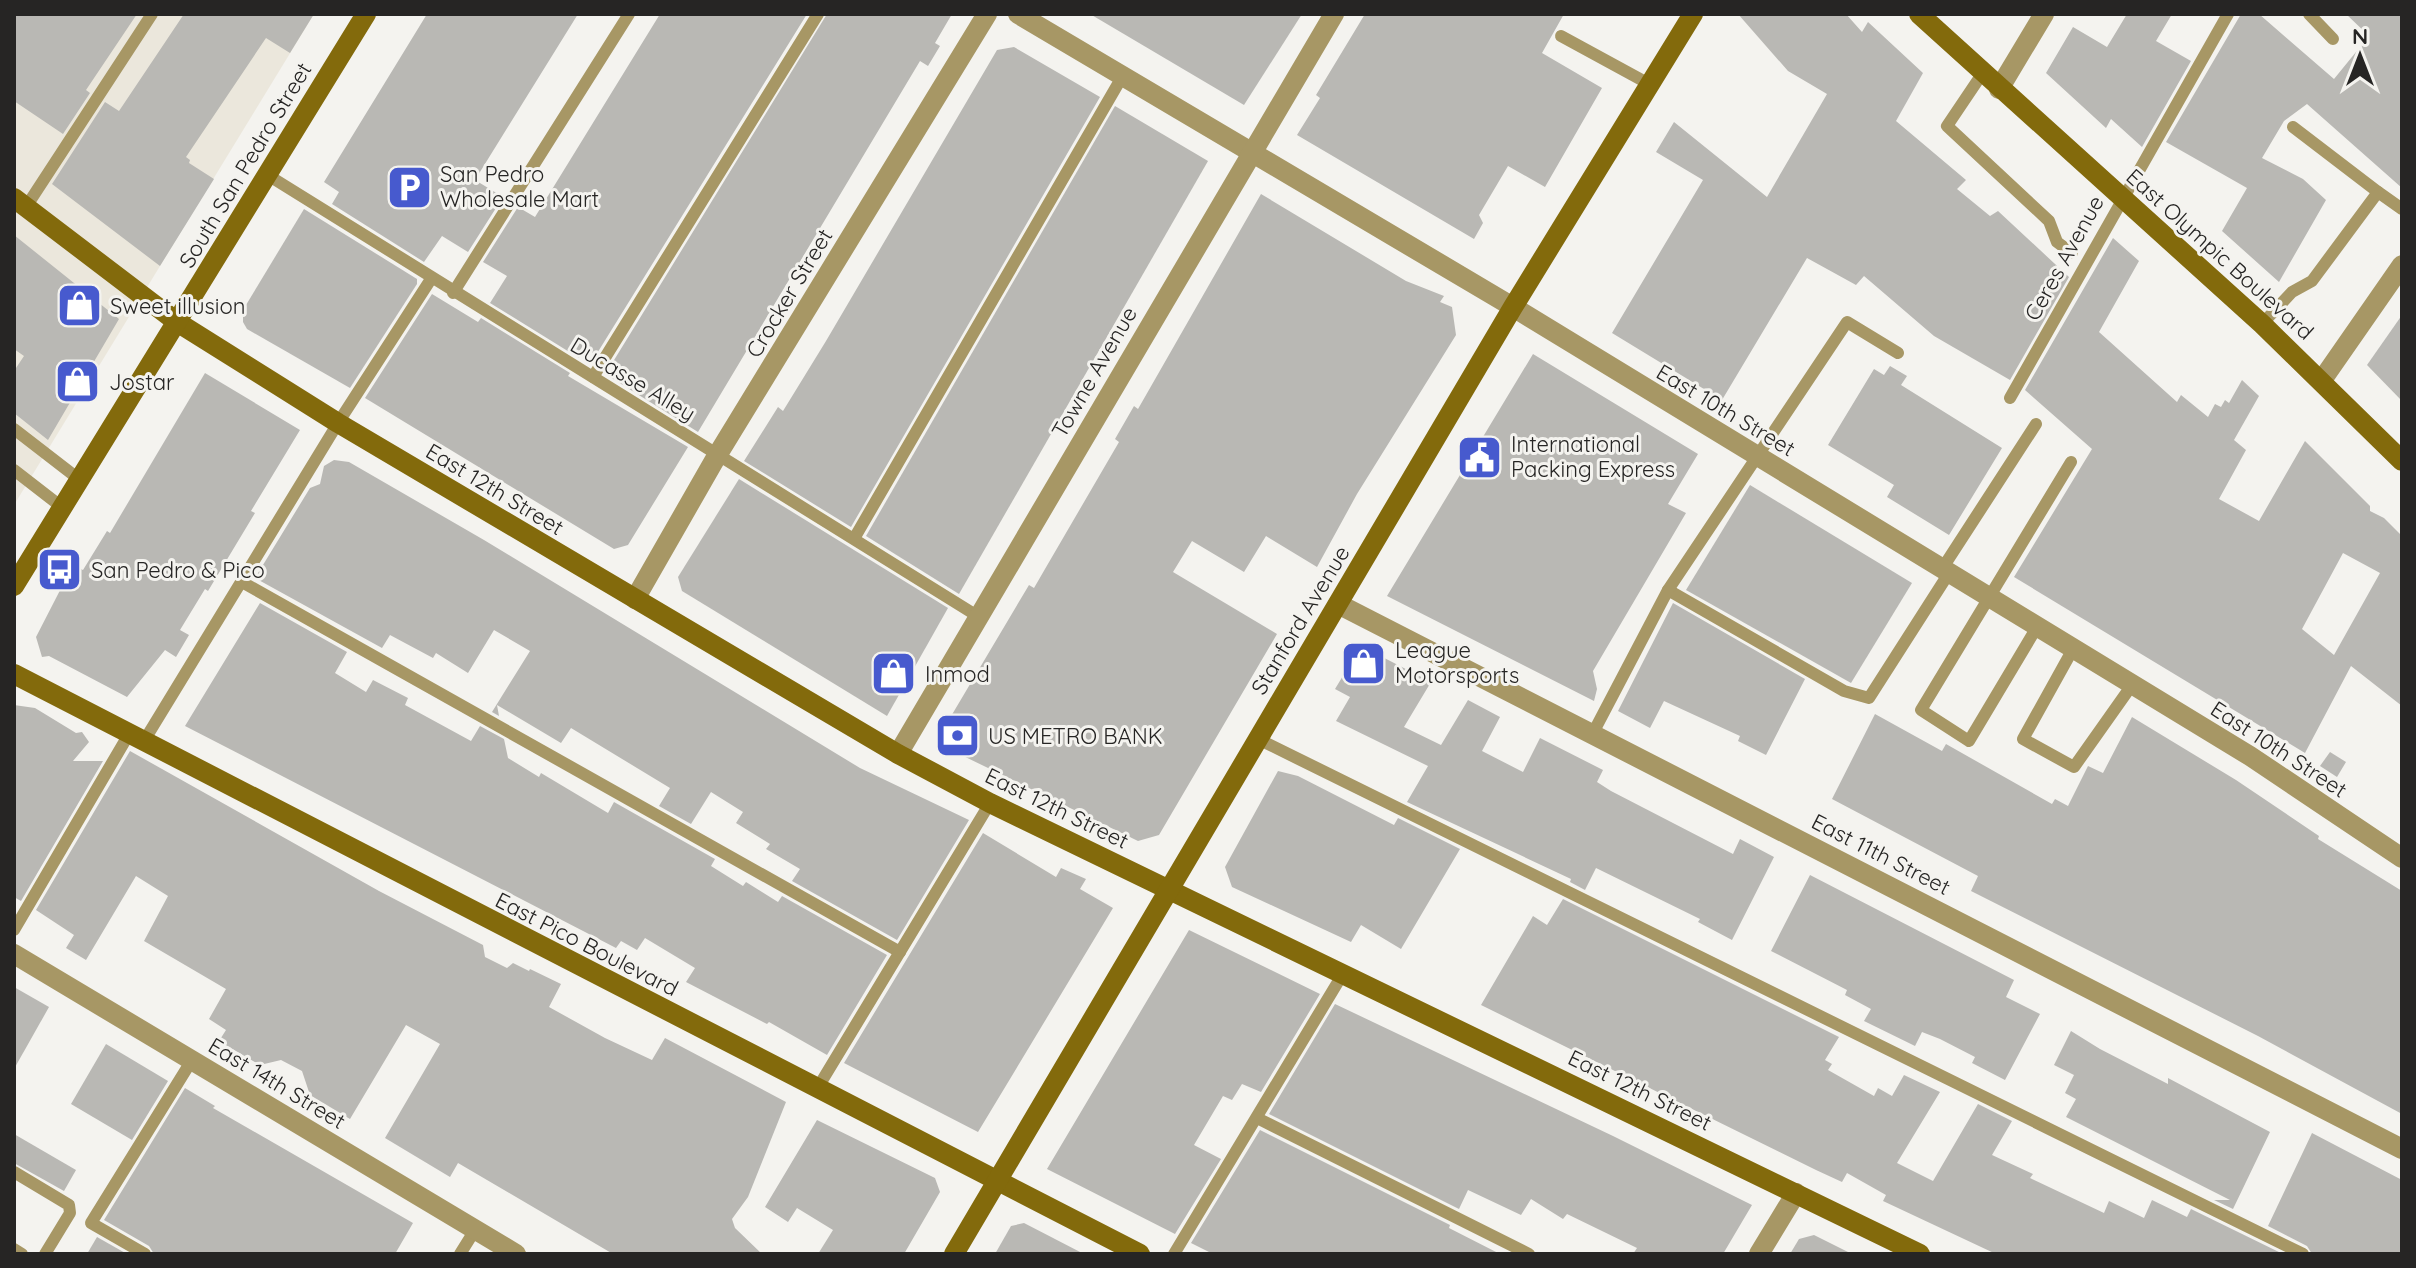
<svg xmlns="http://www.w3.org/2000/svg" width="2416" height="1268" font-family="Quicksand,sans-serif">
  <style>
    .built { fill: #ebe7dc }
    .building { fill: #b9b8b4; fill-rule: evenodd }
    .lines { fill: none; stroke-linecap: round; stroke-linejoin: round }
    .lane { stroke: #a79765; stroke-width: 12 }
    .street { stroke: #a79765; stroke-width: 20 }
    .secondary { stroke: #836a0c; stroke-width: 20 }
    .labels { text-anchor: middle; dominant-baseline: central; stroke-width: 6; stroke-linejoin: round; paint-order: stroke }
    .street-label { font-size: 22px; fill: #262524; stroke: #f4f3ef }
    .poi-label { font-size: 22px; fill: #262524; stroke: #f4f3ef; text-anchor: start }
  </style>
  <rect width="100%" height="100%" fill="#f4f3ef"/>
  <path class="built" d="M14,14H314L14,505Z"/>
  <g class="building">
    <path d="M14,14H137L86,90L90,93L63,134L14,101Z"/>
    <path d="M184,14H314L290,53L266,38L186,157L190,160L189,163L214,179L160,266L52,184L105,102L119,111Z"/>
    <path d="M427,14H578L475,180L503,197L468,252L442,236L424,262L332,204L339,192L324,182Z"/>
    <path d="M660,14H807L596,355L585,348L579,358L490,303L507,276L483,262L518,207L535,217Z"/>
    <path d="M827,14H952L935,43L940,46L928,66L920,61L698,432L610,377L615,367L611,365Z"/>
    <path d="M1090,14H1302L1244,105Z"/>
    <path d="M1365,14H1564L1542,53L1602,88L1545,187L1508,166L1479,215L1483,223L1474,239L1297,135L1320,98L1316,95Z"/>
    <path d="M1738,14H1846L1862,32L1868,22L1923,73L1896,121L1966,180L1957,189L1990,216L1998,211L2069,277L2010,380L1934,336L1864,276L1856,285L1807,258L1722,400L1612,333L1703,180L1656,152L1674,122L1767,197L1827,94L1788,71Z"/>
    <path d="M2127,14H2172L2156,41L2191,61L2142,147L2111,119L2106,128L2046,73L2073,27L2107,47Z"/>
    <path d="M2241,14H2259L2334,79L2369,36L2346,14H2402V188L2307,104L2284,121L2262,158L2303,179L2326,200L2279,282L2222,231L2247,188L2166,142Z"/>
    <path d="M1014,47L1100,97L851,527L744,461L778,407L783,411L826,341L997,50Z"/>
    <path d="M1115,106L1208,161L959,594L866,536Z"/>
    <path d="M1261,194L1406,281L1444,296L1440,302L1452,307L1456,335L1357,494L1317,567L1266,536L1244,572L1192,541L1173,572L1277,634L1159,835L1138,841L951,750L944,728L1029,585L1034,588L1045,569L1119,442L1115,439L1134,406L1138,409Z"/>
    <path d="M304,209L417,279V284L350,388L247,329L243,322V310Z"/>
    <path d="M14,235L119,319L48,440L14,413V371L24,356L14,349Z"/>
    <path d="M2113,238L2139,261L2099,332L2177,402L2181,395L2208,417L2215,404L2221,407L2225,400L2229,403L2242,380L2259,396L2234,440L2246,450L2219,499L2259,521L2305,441L2370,506V511L2384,518L2402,536V706L2351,666L2305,753L2014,577L2092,449L2025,390ZM2343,553L2380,573L2334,655L2302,629Z"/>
    <path d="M432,294L478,322L481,318L570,373L568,376L688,447L628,545L614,549L365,398Z"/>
    <path d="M2402,315V401L2367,365Z"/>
    <path d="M1533,354L1698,454L1668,504L1686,513L1593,671L1597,689L1594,701L1387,596Z"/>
    <path d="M1890,366L1907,376L1901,385L2002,448L1949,535L1887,497L1894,485L1828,445L1874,369L1884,375Z"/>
    <path d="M205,373L300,430L251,511L255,513L208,591L205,589L180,630L189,635L176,657L165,650L127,697L49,656L42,657L36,637L73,565L83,570L107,531L110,533Z"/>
    <path d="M334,460L349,462L484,540L860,768L969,820L897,940L792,881L800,869L766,849L770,844L736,823L743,812L711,792L691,824L659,806L670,788L571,728L561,743L497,705L499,716L492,712L530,651L494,630L468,673L436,653L433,658L390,635L382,648L255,578L310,488L320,484L324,466Z"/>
    <path d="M739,479L948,608L887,716L682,591L678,577Z"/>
    <path d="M1750,485L1912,583L1851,683L1686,590Z"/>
    <path d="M260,603L347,652L335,673L366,692L373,680L408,698L405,705L471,741L480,726L504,739L508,758L539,777L541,773L608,813L614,802L715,859L711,866L743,886L746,882L778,902L782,896L887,955L827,1055L769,1022L767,1024L686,982L695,968L645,938L637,950L621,941L616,948L185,726Z"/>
    <path d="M1673,603L1805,679L1766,755L1738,741L1740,736L1664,701L1650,728L1618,711Z"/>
    <path d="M1361,646L1431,682L1404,727L1441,745L1468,700L1500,717L1482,751L1523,772L1540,738L1603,770L1597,782L1611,791L1733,854L1740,839L1774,857L1732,940L1698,922L1700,919L1596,868L1585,890L1570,882L1571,879L1407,802L1428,766L1336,721L1350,697L1335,689Z"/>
    <path d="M14,705L35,708L76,733L82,732L89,742L73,761H103L21,901L14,897Z"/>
    <path d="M1875,714L1942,751L1946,744L2052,804L2055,799L2068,806L2088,766L2103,773L2132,717L2236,780L2319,836L2318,839L2402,891V1114L2258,1036L1971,891L1978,876L1832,799Z"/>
    <path d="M130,751L379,891L483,945L485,957L507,968L513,963L529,971L530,969L561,984L549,1007L605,1038L652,1060L665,1038L786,1102L748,1197L732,1219L735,1228L762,1254H613L458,1163L450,1177L385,1138L440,1044L406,1025L350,1119L310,1095L302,1071L281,1060L260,1065L219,1041L226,1030L209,1019L226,989L144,941L168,896L136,876L86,960L66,948L74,935L36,910Z"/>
    <path d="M2330,752L2346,762L2337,777L2320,766Z"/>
    <path d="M1278,771L1298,776L1394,825L1398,818L1460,849L1401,949L1361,925L1351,942L1232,887L1225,867Z"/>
    <path d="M983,833L1056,877L1061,868L1086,879L1080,889L1113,908L978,1132L844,1063Z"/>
    <path d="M1810,875L2014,980L2006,997L2040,1014L2005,1080L1972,1063L1975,1057L1940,1039L1922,1032L1915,1046L1864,1021L1871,1009L1845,995L1847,990L1771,951Z"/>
    <path d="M1563,899L1839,1037L1825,1060L1832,1064L1828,1070L1874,1096L1878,1088L1892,1096L1904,1075L1940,1092L1897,1163L1933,1181L1978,1104L2012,1121L1992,1155L2033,1174L2030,1178L2104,1213L2109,1201L2144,1218L2152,1200L2187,1217L2191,1209L2283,1254H1996L1883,1201L1886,1195L1847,1173L1842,1182L1816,1170L1481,1005L1533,916L1547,925Z"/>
    <path d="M1189,930L1320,994L1261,1092L1242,1084L1232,1100L1223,1096L1194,1145L1221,1159L1175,1234L1047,1169Z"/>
    <path d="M14,987L49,1007L14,1069Z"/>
    <path d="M1335,1004L1613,1136L1752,1205L1723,1254H1633L1637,1248L1567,1214L1563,1219L1531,1199L1521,1215L1468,1190L1459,1209L1269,1114Z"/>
    <path d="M2071,1031L2100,1049L2168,1084V1078L2270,1132L2233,1209L2214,1200H2230L2066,1117L2076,1099L2065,1093L2074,1075L2054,1065Z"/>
    <path d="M106,1044L168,1081L132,1140L71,1104Z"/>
    <path d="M185,1088L215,1106L213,1108L413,1223L395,1254H154L149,1246L104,1220Z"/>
    <path d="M817,1120L935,1178L940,1192L904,1254H818L833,1230L797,1208L788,1222L765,1207Z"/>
    <path d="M1260,1130L1450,1225L1449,1228L1500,1254H1213L1191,1243Z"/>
    <path d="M2312,1133L2402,1180V1254H2312L2307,1246L2268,1226Z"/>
    <path d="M14,1134L76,1170L64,1191L14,1163Z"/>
    <path d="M1024,1223L1084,1254H995L1011,1226Z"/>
    <path d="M1814,1235L1852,1254H1790L1799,1239Z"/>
    <path d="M97,1237L127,1254H87Z"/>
  </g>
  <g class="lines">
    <g class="lane">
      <path d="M2309,14L2333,39"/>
      <path d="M1561,36L1651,85"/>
      <path d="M1982,74L1947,126L2049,221L2057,242L2072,253"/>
      <path d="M266,174L979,617"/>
      <path d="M2378,192L2402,209"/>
      <path d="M26,207L152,14"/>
      <path d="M453,293L629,14"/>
      <path d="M2262,324L2292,292L2312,281L2378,192L2293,127"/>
      <path d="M593,377L818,14"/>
      <path d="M2010,398L2228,14"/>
      <path d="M14,429L80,480"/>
      <path d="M14,470L63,508"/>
      <path d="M855,537L1122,77"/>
      <path d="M1942,569L2036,424"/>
      <path d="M242,582L900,952"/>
      <path d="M1668,590L1844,691L1869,698L1949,573"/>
      <path d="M2037,627L1969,741L1921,710L2071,462"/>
      <path d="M2073,649L2023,739L2074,767L2132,685"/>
      <path d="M1593,733L1668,590L1847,322L1898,353"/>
      <path d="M1258,739L2303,1254"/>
      <path d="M144,741L338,423L431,279"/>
      <path d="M14,930L129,734"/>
      <path d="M817,1089L990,803"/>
      <path d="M1257,1118L1529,1254"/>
      <path d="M14,1172L69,1205L70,1213L45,1254"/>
      <path d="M14,1249L22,1254"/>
      <path d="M145,1254L91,1223L192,1060"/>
      <path d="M460,1254L475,1230"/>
      <path d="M1174,1254L1344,972"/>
    </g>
    <g class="street">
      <path d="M1018,14L1513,307L2250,756L2402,858"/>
      <path d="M1999,89L2044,14"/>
      <path d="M2322,380L2402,265"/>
      <path d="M635,599L718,454L987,14"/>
      <path d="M1338,604L2402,1149"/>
      <path d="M898,754L1334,14"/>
      <path d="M14,954L516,1254"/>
      <path d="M1759,1254L1796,1193"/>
    </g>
    <g class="secondary">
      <path d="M1919,14L2262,324L2402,461"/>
      <path d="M14,198L177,322L338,423L898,754L990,803L1920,1254"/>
      <path d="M14,586L366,14"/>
      <path d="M14,674L1140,1254"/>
      <path d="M954,1254L1513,307L1693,14"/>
    </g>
  </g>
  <defs>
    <symbol id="parking-square" viewBox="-11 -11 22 22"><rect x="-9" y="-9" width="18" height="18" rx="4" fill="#475ace" stroke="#f4f3ef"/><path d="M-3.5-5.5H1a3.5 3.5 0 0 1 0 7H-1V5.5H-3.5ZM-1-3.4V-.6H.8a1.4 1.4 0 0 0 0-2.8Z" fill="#fff"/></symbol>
    <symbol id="shop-square" viewBox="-11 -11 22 22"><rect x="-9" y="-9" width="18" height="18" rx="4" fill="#475ace" stroke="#f4f3ef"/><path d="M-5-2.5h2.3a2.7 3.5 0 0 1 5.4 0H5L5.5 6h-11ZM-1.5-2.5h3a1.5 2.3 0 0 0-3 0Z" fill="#fff"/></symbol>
    <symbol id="civic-square" viewBox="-11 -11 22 22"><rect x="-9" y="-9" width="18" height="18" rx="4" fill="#475ace" stroke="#f4f3ef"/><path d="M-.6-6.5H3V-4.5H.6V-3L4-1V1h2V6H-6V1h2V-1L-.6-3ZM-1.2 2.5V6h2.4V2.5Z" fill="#fff"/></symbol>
    <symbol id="bus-square" viewBox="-11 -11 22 22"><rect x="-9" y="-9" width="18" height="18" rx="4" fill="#475ace" stroke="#f4f3ef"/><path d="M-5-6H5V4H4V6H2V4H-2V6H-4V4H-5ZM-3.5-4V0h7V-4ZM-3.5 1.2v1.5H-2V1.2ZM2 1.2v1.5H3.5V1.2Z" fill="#fff"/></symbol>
    <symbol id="bank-square" viewBox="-11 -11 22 22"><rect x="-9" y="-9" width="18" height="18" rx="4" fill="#475ace" stroke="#f4f3ef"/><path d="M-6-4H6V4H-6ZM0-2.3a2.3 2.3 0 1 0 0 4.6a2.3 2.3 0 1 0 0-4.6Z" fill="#fff"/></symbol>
  </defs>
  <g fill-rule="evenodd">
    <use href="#parking-square" x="384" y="162" width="51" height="51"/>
    <use href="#shop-square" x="54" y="280" width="51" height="51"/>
    <use href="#shop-square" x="52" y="356" width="51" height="51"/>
    <use href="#civic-square" x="1454" y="432" width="51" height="51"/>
    <use href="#bus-square" x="34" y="544" width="51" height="51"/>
    <use href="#shop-square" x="1338" y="638" width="51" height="51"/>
    <use href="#shop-square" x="868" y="648" width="51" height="51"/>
    <use href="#bank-square" x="932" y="710" width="51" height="51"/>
  </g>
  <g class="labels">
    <g class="street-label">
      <text transform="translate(245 165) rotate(-59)">South San Pedro Street</text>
      <text transform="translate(2220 254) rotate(42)">East Olympic Boulevard</text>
      <text transform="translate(2064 258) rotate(-61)">Ceres Avenue</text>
      <text transform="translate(789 293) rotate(-59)">Crocker Street</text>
      <text transform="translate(1094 372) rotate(-60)">Towne Avenue</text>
      <text transform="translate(633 379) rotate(31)">Ducasse Alley</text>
      <text transform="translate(1726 410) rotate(31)">East 10th Street</text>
      <text transform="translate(495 489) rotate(31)">East 12th Street</text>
      <text transform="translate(1300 620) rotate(-59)">Stanford Avenue</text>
      <text transform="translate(2279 749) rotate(33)">East 10th Street</text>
      <text transform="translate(1057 808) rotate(26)">East 12th Street</text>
      <text transform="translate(1881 854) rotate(27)">East 11th Street</text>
      <text transform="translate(587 944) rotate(27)">East Pico Boulevard</text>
      <text transform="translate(277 1083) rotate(31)">East 14th Street</text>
      <text transform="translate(1640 1090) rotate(26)">East 12th Street</text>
    </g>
    <g class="poi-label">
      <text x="440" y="174">San Pedro<tspan x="440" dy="25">Wholesale Mart</tspan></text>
      <text x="110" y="306">Sweet illusion</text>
      <text x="109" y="382">Jostar</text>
      <text x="1511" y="444">International<tspan x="1511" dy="25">Packing Express</tspan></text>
      <text x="91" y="570">San Pedro &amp; Pico</text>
      <text x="1395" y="650">League<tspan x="1395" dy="25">Motorsports</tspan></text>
      <text x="925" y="674">Inmod</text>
      <text x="988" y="736">US METRO BANK</text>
    </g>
  </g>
  <rect width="2416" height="1268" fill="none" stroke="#262524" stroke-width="32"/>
  <g transform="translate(2360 56)" stroke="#f4f3ef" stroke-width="6" paint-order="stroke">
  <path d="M0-6L14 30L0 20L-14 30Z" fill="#262524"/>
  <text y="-12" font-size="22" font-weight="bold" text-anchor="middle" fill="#262524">N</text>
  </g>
</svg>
